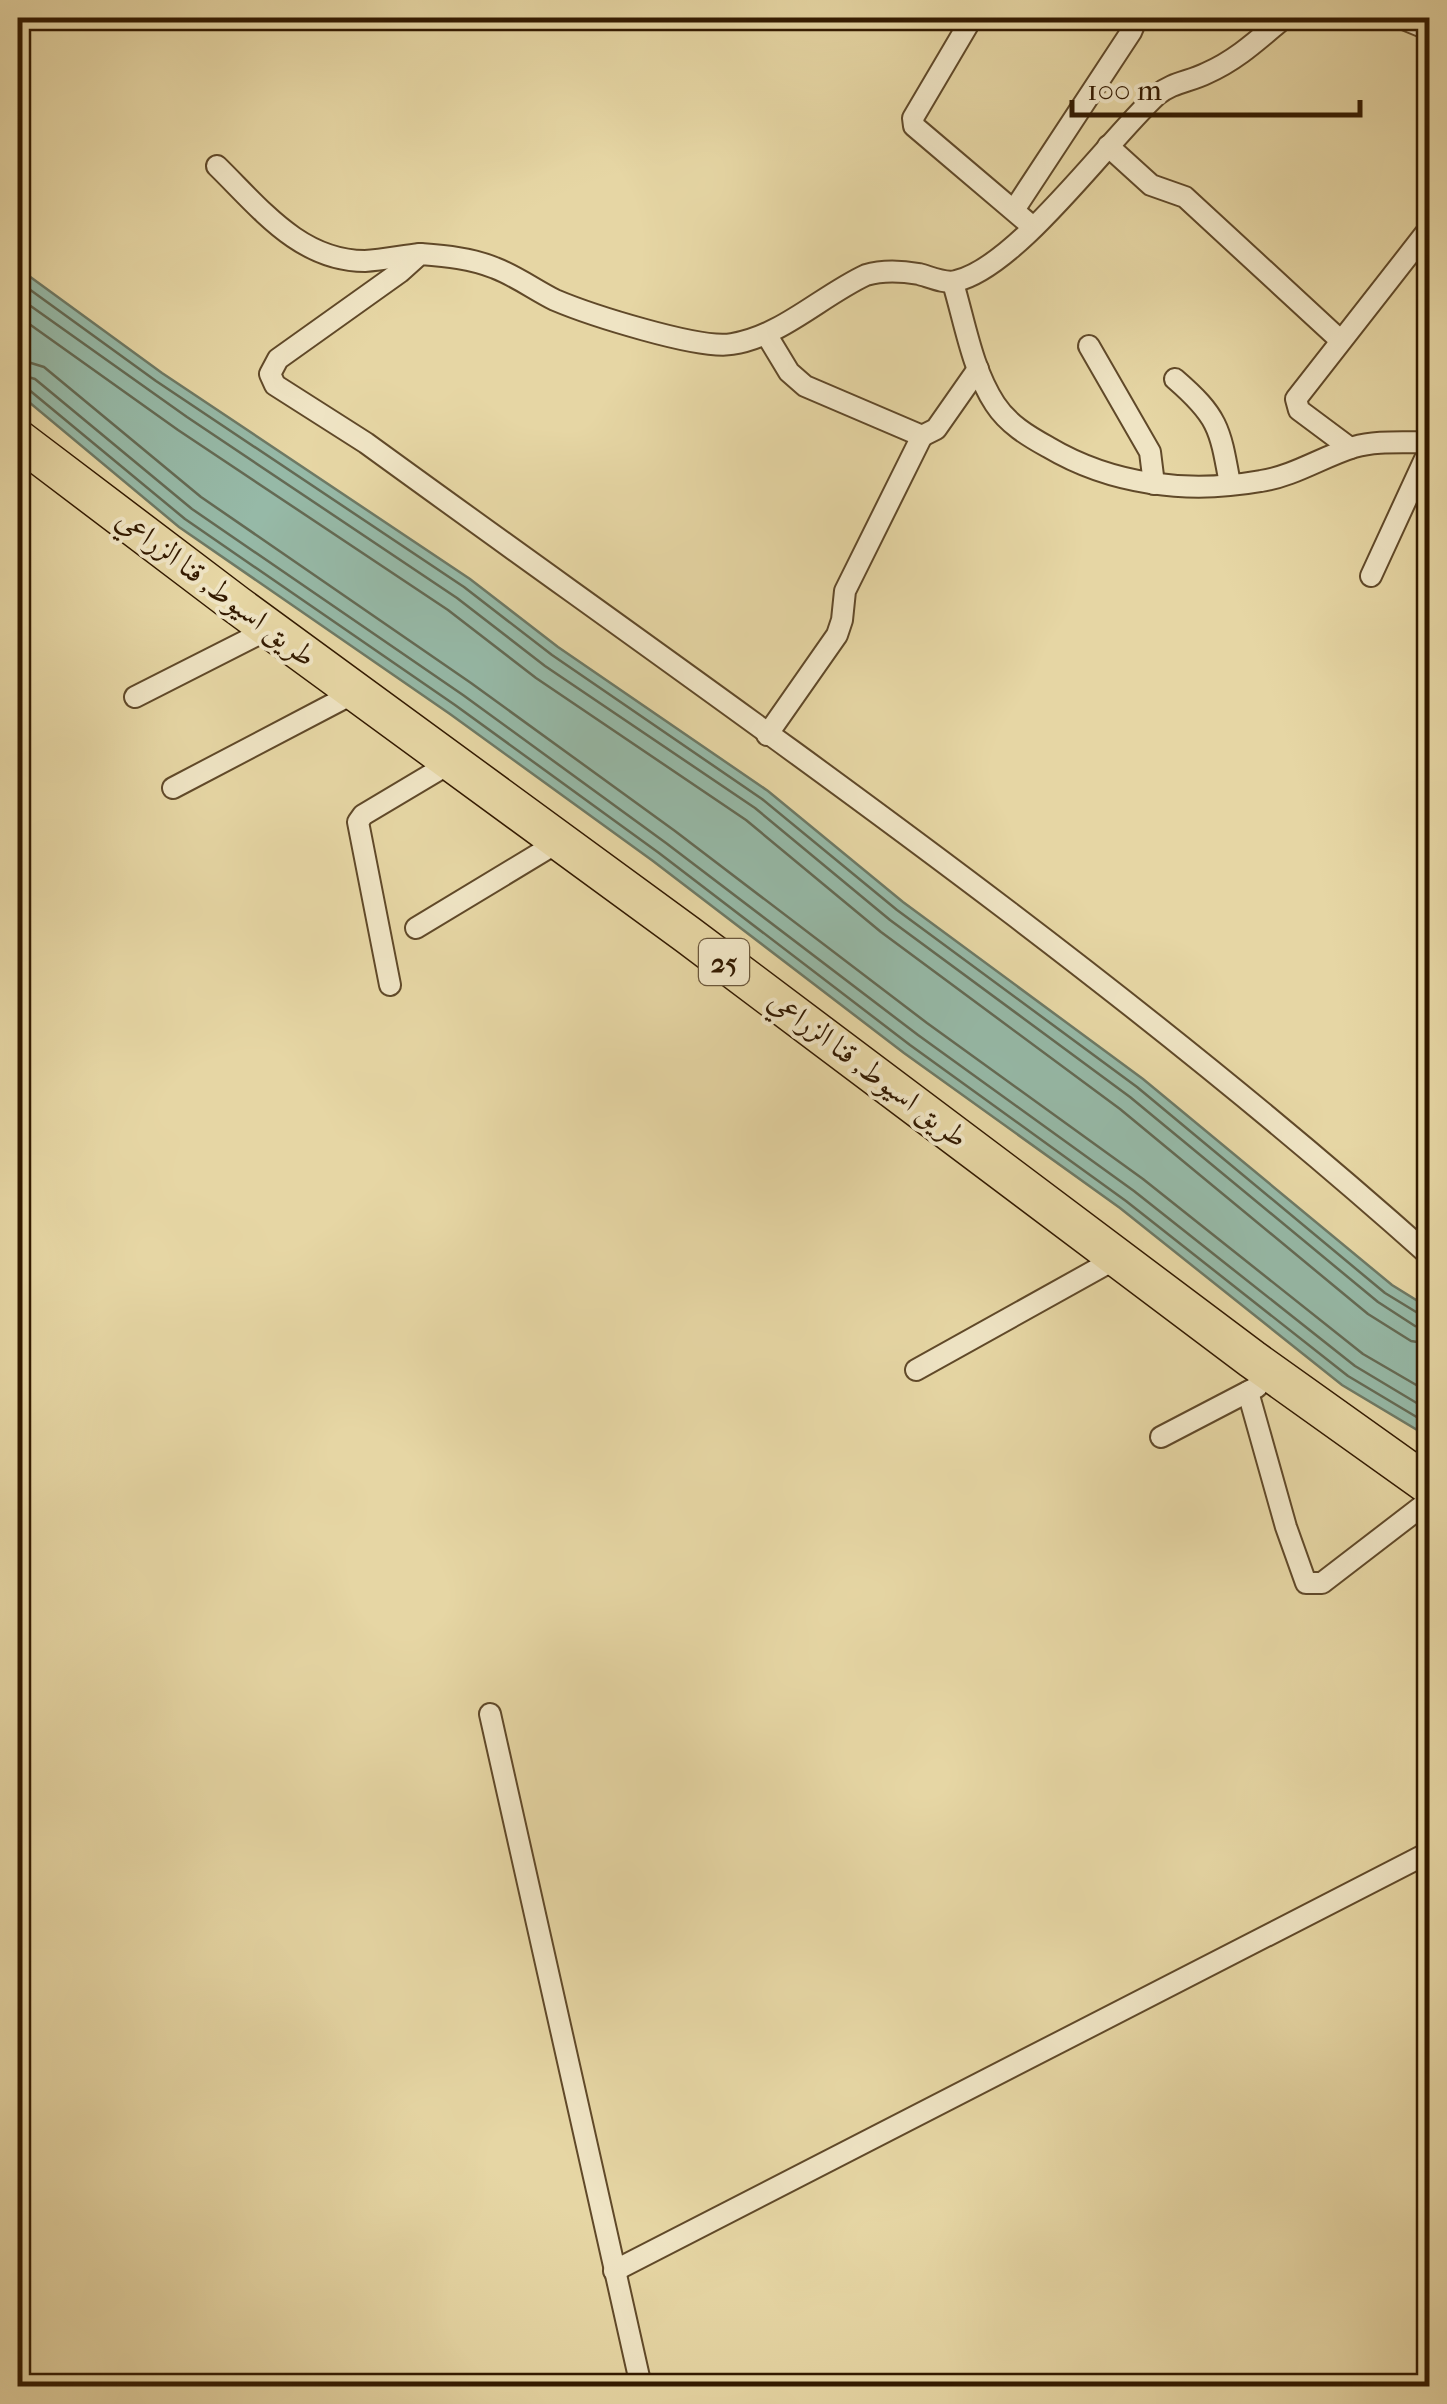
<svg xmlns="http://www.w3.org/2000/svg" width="1447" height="2404" font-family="'IM FELL French Canon',Amiri,serif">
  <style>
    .water { fill: #96b9a7; stroke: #6e7964; stroke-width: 2.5 }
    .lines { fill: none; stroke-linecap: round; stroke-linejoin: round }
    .shore { stroke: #646a54; stroke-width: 2.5 }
    .street-casing { stroke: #604929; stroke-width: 24 }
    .highway-casing { stroke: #331a00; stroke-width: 41 }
    .street { stroke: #efe4c4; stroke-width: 20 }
    .highway { stroke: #e6d6a4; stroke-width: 38 }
    .labels { text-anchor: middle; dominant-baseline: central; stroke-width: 8; stroke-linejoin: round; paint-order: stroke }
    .shield { fill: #efe4c4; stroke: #6b573b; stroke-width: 2.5 }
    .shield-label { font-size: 28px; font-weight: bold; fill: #331a00 }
    .street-label { font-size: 30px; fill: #331a00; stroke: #efe4c4 }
  </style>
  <rect width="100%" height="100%" fill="#e6d6a4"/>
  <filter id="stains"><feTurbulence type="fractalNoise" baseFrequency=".002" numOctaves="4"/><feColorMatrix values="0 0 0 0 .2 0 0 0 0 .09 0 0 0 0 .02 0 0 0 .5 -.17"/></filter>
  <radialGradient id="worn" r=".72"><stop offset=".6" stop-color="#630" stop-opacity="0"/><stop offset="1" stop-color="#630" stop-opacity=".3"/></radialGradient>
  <path class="water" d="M18,268L162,373L470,579L558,647L768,791L903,902L1143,1079L1392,1285L1429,1308V1437L1342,1385L1120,1208L904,1053L653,861L450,714L179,527L18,393Z"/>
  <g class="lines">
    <g class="shore">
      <path d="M18,281L156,381L464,587L552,655L762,799L897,910L1137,1087L1385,1293L1421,1315L1430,1316"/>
      <path d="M18,297L187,417L457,598L545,666L755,808L890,920L1130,1097L1378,1302L1415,1326L1430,1329"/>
      <path d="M18,316L178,430L448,610L536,678L746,820L881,932L1120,1109L1368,1314L1411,1341L1430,1344"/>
      <path d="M18,359L44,367L201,497L471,683L675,831L927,1023L1143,1179L1363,1354L1430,1393"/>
      <path d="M18,374L35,379L192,509L463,695L666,843L918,1035L1134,1191L1355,1366L1430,1411"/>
      <path d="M18,386L28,389L185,519L455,705L659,853L910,1045L1126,1201L1348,1376L1430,1425"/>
    </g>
    <defs>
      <g id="street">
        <path d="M972,18L913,118L914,126L1033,227"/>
        <path d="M1284,18C1260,38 1237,60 1207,73C1189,82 1173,82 1157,95C1108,140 1017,267 956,281C945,284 930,277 919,274C901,271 883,270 866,275C821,296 782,336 732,344C699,350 588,314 555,300C535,290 516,276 495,268C471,258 445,256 420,254L400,272L278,359L270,374L275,385L366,443C726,705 1097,958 1430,1256"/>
        <path d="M1401,18L1430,30"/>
        <path d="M1108,146L1151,185L1185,197L1340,340"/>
        <path d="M217,166C260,208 300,261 365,261C383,260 402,256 420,254"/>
        <path d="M1014,210L1131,32L1137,18"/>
        <path d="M953,283C965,323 972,369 995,404C1008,424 1028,436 1048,447C1112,485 1188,494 1261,481C1294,476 1322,457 1354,447C1377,440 1405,443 1430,442"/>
        <path d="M766,334L789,372L805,386L922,436L936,429L978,369"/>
        <path d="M1089,346L1150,452L1154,484"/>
        <path d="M1175,379C1219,417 1220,429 1230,484"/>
        <path d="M1350,448L1299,410L1296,399L1425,234"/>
        <path d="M1371,576L1430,448"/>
        <path d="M135,697L269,629"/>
        <path d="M767,735L837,635L842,620L845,591L922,436"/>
        <path d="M173,788L356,692"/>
        <path d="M416,928L560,841"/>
        <path d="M390,985L358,822L363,815L452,762"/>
        <path d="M916,1370L1119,1257"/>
        <path d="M1248,1392L1286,1527L1306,1583H1322L1430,1500"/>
        <path d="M1161,1437L1257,1387"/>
        <path d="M490,1714L641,2386"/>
        <path d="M614,2271L1430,1852"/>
      </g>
      <path id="highway" d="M18,439L237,605L688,935L1252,1359L1430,1486"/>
    </defs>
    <use href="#street" class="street-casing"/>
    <use href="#highway" class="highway-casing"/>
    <use href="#street" class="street"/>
    <use href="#highway" class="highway"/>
  </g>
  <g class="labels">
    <rect class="shield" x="699" y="939" width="50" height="46" rx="8"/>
    <g class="shield-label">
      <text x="724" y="962">25</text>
    </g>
    <g class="street-label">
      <text transform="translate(216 588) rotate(37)">طريق اسيوط, قنا الزراعي</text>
      <text transform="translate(868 1069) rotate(37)">طريق اسيوط, قنا الزراعي</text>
    </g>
  </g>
  <rect width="1447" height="2404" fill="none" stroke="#e6d6a4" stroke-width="60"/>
  <rect x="20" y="20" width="1407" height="2364" fill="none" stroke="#331a00" stroke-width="5"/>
  <rect x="30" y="30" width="1387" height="2344" fill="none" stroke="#331a00" stroke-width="2.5"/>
  <path d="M1072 100v15h288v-15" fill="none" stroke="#331a00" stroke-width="5"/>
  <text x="1087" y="100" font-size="30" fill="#331a00" stroke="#efe4c4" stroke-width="8" paint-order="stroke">100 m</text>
  <rect width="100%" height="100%" filter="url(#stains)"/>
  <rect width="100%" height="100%" fill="url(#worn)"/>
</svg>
